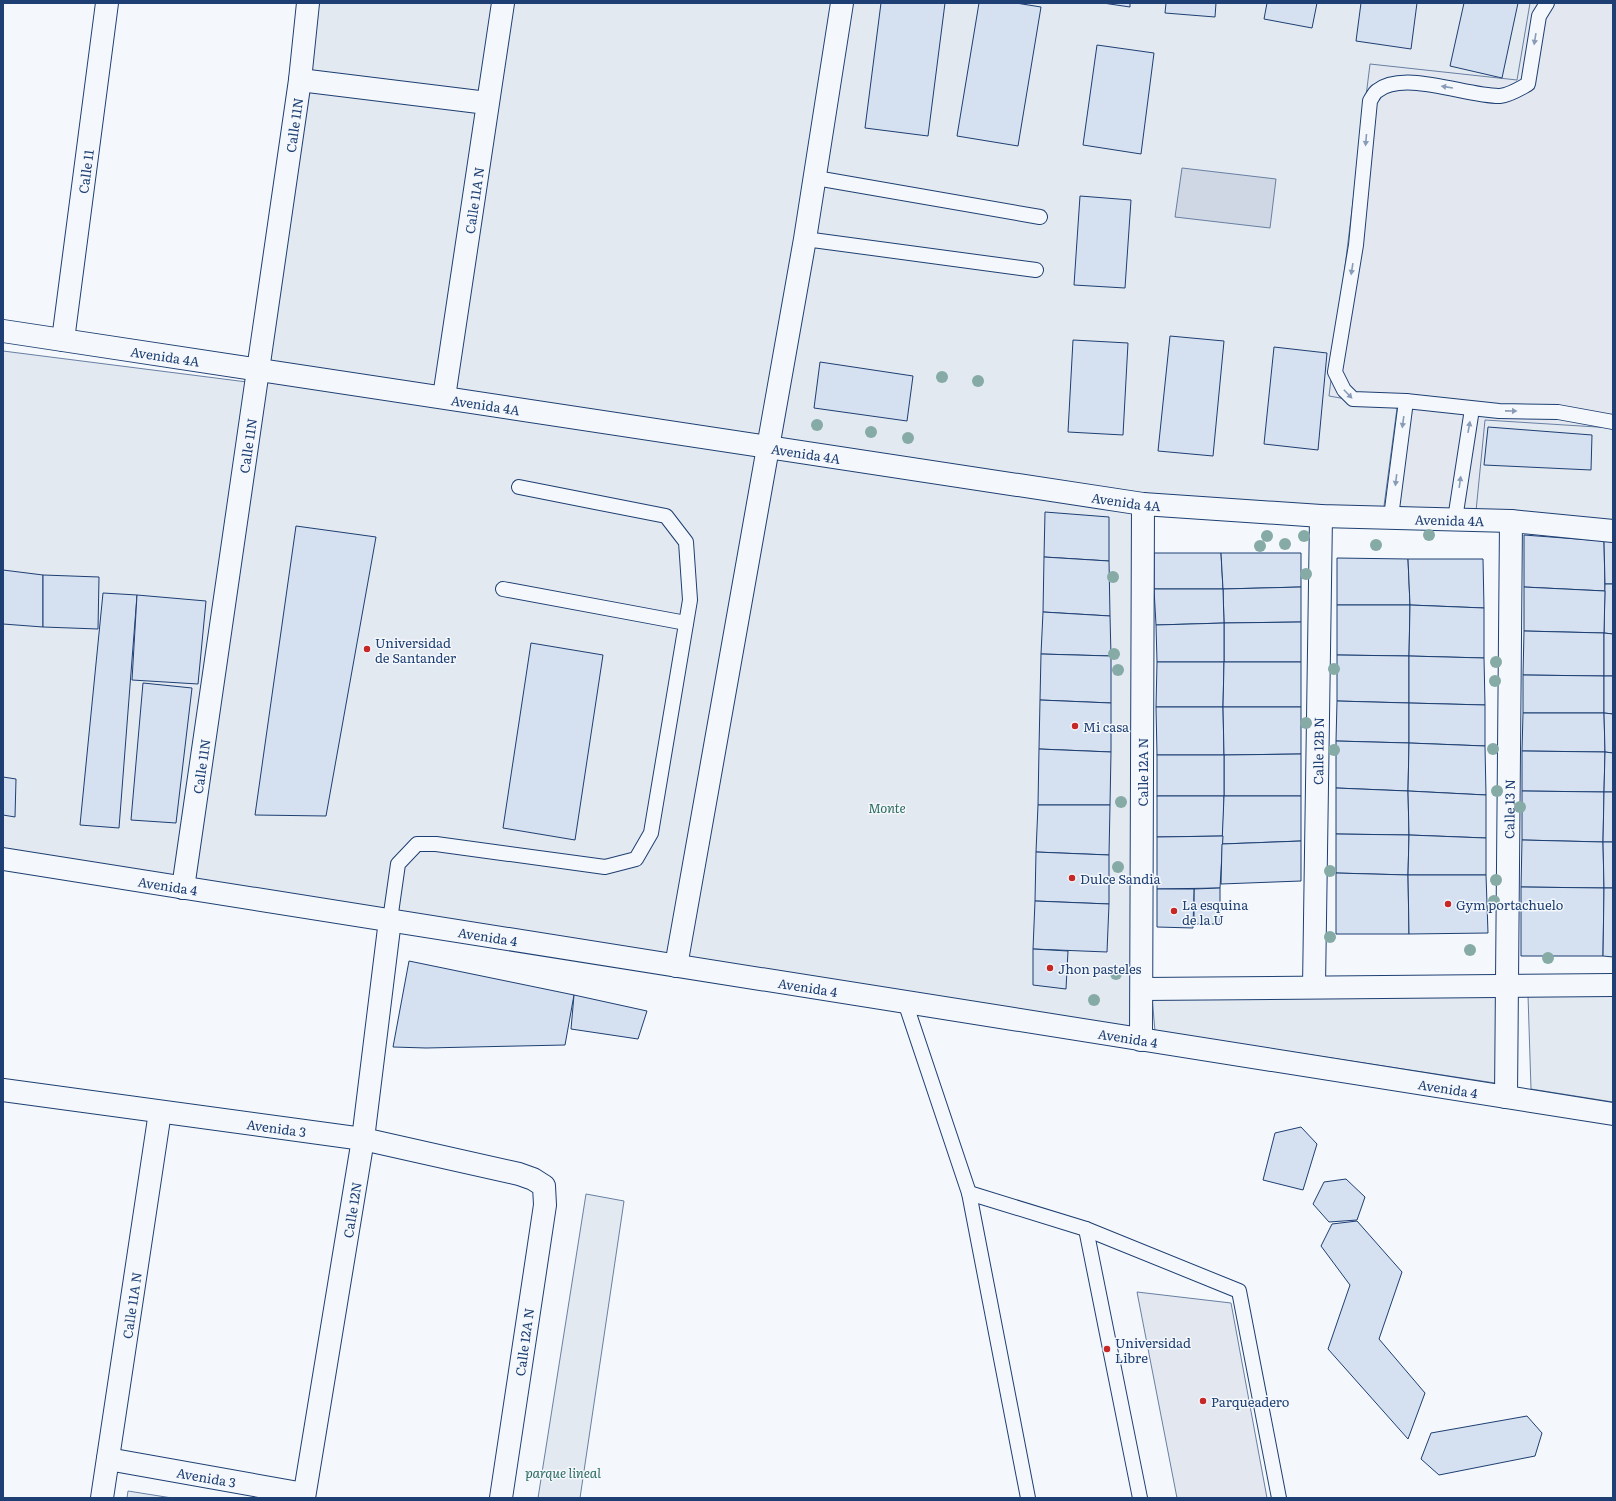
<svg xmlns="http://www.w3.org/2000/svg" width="1616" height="1501" font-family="Literata,serif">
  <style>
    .green { fill: #e3e9f0; stroke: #687fa3 }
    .parking { fill: #e3e8f0; stroke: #687fa3 }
    .water { fill: #cfd7e4; stroke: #687fa3 }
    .building { fill: #d5e0f0; stroke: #1d3f73 }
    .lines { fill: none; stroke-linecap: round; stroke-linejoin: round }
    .service-casing { stroke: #1d3f73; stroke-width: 16 }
    .minor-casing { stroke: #1d3f73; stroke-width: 24 }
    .service { stroke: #f4f7fb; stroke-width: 14 }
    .minor { stroke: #f4f7fb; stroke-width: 22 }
    .tree { fill: #86aba6 }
    .oneway { fill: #889bb7 }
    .poi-dot { fill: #c62828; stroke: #f4f7fb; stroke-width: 1.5 }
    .labels { text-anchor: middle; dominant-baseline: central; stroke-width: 3; stroke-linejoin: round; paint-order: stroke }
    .street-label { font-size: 13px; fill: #1d3f73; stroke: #f4f7fb }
    .poi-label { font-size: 13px; fill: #1d3f73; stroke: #f4f7fb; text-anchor: start }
    .park-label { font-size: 13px; font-style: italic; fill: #2c6c60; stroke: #f4f7fb }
  </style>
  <rect width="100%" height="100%" fill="#f4f7fb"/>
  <g class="green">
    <path d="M300,3H1613V533L1143,504L1141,1040L3,864V351L247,382Z"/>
    <path d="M1528,995H1613V1102L1531,1089Z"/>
    <path d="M1505,996L1508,1085L1155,1031L1152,997Z"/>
    <path d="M586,1194L624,1201L580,1498H538Z"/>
    <path d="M128,1491L172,1498H127Z"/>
  </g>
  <g class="parking">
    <path d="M1530,3H1613V428L1485,420L1476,511L1384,506L1397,408L1329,396L1370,64L1517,80Z"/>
    <path d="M1137,1292L1231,1303L1267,1498H1177Z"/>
  </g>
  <path class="water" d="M1182,168L1276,179L1270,228L1175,217Z"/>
  <g class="building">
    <path d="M881,3H945L928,136L865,128Z"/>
    <path d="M979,3H1016L1041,7L1018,146L957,136Z"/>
    <path d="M1103,3H1130V7Z"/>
    <path d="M1166,3H1216L1215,17L1165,13Z"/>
    <path d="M1267,3H1317L1312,28L1264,19Z"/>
    <path d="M1361,3H1417L1411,49L1356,41Z"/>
    <path d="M1464,3H1518L1502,78L1450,66Z"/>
    <path d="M1097,45L1154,53L1141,154L1083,145Z"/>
    <path d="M1080,196L1131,200L1125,288L1074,285Z"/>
    <path d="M1170,336L1224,341L1213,456L1158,451Z"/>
    <path d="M1073,340L1128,343L1123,435L1068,432Z"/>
    <path d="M1274,347L1327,353L1318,450L1264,444Z"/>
    <path d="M820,362L913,376L907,421L814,408Z"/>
    <path d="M1488,427L1592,435L1591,470L1484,465Z"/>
    <path d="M1045,512L1109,517V561L1044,557Z"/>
    <path d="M296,526L376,537L326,816L255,815Z"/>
    <path d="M1524,535L1604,541L1605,591L1524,587Z"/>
    <path d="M1604,541L1613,542V584H1605Z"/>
    <path d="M1154,553H1221L1223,589H1154Z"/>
    <path d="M1221,553H1301V587L1223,589Z"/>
    <path d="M1044,557L1109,561L1110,616L1043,612Z"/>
    <path d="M1337,558L1408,559L1410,605H1337Z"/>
    <path d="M1408,559H1483L1484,608L1410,605Z"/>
    <path d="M3,570L43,575V627L3,624Z"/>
    <path d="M43,575L99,577L98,629L43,627Z"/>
    <path d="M1605,584H1613V634L1604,633Z"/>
    <path d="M1301,587V622L1224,623L1223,589Z"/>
    <path d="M1524,587L1605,591L1604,633L1524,631Z"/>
    <path d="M1154,589H1223L1224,623L1156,625Z"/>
    <path d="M103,593L137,595L119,828L80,825Z"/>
    <path d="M137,595L206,601L198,684L132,680Z"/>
    <path d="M1337,605H1410L1409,656L1337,655Z"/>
    <path d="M1410,605L1484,608V658L1409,656Z"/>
    <path d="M1043,612L1110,616L1111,656L1041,654Z"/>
    <path d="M1301,622V662H1224V623Z"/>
    <path d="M1224,623V662H1157L1156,625Z"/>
    <path d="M1524,631L1604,633V676L1523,675Z"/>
    <path d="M1604,633L1613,634V676H1604Z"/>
    <path d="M531,643L603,655L575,840L503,828Z"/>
    <path d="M1041,654L1111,656V703L1040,700Z"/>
    <path d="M1337,655L1409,656V703L1337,701Z"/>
    <path d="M1409,656L1484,658L1485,705L1409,703Z"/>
    <path d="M1157,662H1224L1223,707H1156Z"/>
    <path d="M1224,662H1301V707H1223Z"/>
    <path d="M1523,675L1604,676V713H1523Z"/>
    <path d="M1604,676H1613V714L1604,713Z"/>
    <path d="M143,683L192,688L176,823L131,820Z"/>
    <path d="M1040,700L1111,703V752L1039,749Z"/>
    <path d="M1337,701L1409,703V743L1336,741Z"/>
    <path d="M1409,703L1485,705V746L1409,743Z"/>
    <path d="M1156,707H1223L1224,755H1157Z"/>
    <path d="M1223,707H1301V754L1224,755Z"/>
    <path d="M1523,713H1604L1605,752L1522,751Z"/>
    <path d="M1604,713L1613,714V753L1605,752Z"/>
    <path d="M1336,741L1409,743L1408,791L1336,788Z"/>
    <path d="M1409,743L1485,746L1486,795L1408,791Z"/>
    <path d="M1039,749L1111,752L1110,805H1038Z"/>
    <path d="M1522,751L1605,752L1604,792L1522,791Z"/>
    <path d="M1605,752L1613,753V792H1604Z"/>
    <path d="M1301,754V796H1224V755Z"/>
    <rect x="1157" y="755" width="67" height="41"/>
    <path d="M3,777L16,779L15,817L3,815Z"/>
    <path d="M1336,788L1408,791L1409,835L1336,834Z"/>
    <path d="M1408,791L1486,795V838L1409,835Z"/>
    <path d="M1522,791L1604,792L1603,842L1522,840Z"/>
    <path d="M1604,792H1613V842H1603Z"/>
    <path d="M1157,796H1224L1223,836L1157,837Z"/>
    <path d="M1224,796H1301V841L1222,844Z"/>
    <path d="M1038,805H1110L1109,855L1036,852Z"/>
    <path d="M1336,834L1409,835L1408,875L1336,873Z"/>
    <path d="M1409,835L1486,838V875H1408Z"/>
    <path d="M1223,836L1220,888L1157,889V837Z"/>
    <path d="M1522,840L1603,842L1604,888L1521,887Z"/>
    <path d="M1301,841V881L1221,884L1222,844Z"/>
    <path d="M1603,842H1613V888H1604Z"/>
    <path d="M1036,852L1109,855V904L1035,901Z"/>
    <path d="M1336,873L1408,875L1409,934H1336Z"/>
    <path d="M1408,875H1486L1488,933L1409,934Z"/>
    <path d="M1521,887L1604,888L1603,956H1521Z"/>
    <path d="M1220,888V924H1194V889Z"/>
    <path d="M1604,888H1613V957L1603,956Z"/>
    <path d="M1157,889H1194L1193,928L1157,927Z"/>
    <path d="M1035,901L1109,904L1107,952L1033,949Z"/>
    <path d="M1033,949L1068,951L1066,989L1033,985Z"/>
    <path d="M409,961L574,995L565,1045L426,1048L393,1047Z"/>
    <path d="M574,995L647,1011L638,1039L571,1029Z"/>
    <path d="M1301,1127L1317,1144L1303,1190L1263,1180L1275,1133Z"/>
    <path d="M1346,1179L1365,1197L1357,1220L1329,1222L1313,1204L1324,1182Z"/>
    <path d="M1357,1221L1402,1272L1379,1339L1425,1393L1408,1439L1328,1349L1350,1285L1321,1246L1332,1224Z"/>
    <path d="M1527,1416L1542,1433L1535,1456L1439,1475L1421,1459L1431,1433Z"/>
  </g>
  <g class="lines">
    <defs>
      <g id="service">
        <path d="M1547,3L1539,16L1528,84C1519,89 1510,95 1500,96C1468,97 1404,69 1377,91C1374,93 1372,98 1370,101L1356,245L1335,372L1344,390L1353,399L1406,401L1499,411L1558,412L1613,422"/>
        <path d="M816,178L1040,217"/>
        <path d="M805,239L1036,270"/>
        <path d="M1391,517L1406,401"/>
        <path d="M1455,519L1472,409"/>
        <path d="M503,589L686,623"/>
        <path d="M390,920L398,864L417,844H436L605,867L636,859L651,833L690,600L686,542L666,516L519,487"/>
        <path d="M905,1002L969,1193L1028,1498"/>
        <path d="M969,1193L1086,1229L1239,1291L1279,1498"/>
        <path d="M1086,1229L1140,1498"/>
      </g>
      <g id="minor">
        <path d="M300,80L487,103"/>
        <path id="s1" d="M3,331L1143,504L1321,516L1511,521L1613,531"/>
        <path id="s2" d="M63,340L107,3"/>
        <path id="s3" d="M444,397L503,3"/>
        <path id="s4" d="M3,859L1613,1114"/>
        <path id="s5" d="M183,888L300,80L308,3"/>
        <path d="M676,966L805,239L842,3"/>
        <path id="s6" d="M1314,987L1321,516"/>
        <path d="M1142,989L1613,985"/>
        <path id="s7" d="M1141,1040L1143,504"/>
        <path id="s8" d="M3,1090L363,1139L519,1174L533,1179L544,1186L545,1205L501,1498"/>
        <path id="s9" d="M1506,1097L1511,521"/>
        <path id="s10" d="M108,1459L304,1494"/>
        <path id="s11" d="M102,1498L160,1112"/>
        <path id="s12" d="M304,1498L363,1139L390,920"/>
      </g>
    </defs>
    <use href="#service" class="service-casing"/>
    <use href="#minor" class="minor-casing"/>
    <use href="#service" class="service"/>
    <use href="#minor" class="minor"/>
  </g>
  <g class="tree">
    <circle cx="942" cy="377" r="6"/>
    <circle cx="978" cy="381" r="6"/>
    <circle cx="817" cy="425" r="6"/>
    <circle cx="871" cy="432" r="6"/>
    <circle cx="908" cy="438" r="6"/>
    <circle cx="1429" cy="535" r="6"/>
    <circle cx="1267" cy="536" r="6"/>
    <circle cx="1304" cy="536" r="6"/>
    <circle cx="1285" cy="544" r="6"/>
    <circle cx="1376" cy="545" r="6"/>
    <circle cx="1260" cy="546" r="6"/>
    <circle cx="1306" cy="574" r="6"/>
    <circle cx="1113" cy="577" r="6"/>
    <circle cx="1114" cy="654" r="6"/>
    <circle cx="1496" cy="662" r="6"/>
    <circle cx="1334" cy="669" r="6"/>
    <circle cx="1118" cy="670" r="6"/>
    <circle cx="1495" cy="681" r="6"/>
    <circle cx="1306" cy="723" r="6"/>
    <circle cx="1493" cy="749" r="6"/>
    <circle cx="1334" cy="750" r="6"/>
    <circle cx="1497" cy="791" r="6"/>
    <circle cx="1121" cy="802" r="6"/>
    <circle cx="1520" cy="807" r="6"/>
    <circle cx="1118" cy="867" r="6"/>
    <circle cx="1330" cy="871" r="6"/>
    <circle cx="1496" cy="880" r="6"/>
    <circle cx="1494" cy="901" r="6"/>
    <circle cx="1330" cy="937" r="6"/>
    <circle cx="1470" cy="950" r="6"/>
    <circle cx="1548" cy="958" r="6"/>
    <circle cx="1116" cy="974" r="6"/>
    <circle cx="1094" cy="1000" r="6"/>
  </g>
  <defs><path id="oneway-solid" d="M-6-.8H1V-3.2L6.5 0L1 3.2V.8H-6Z"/></defs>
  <g class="oneway">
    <use href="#oneway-solid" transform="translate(1535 39) rotate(99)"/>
    <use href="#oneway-solid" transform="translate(1447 87) rotate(-171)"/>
    <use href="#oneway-solid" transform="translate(1366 140) rotate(95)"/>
    <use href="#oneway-solid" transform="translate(1352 269) rotate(99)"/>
    <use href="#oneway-solid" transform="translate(1348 394) rotate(46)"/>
    <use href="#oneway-solid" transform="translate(1511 411) rotate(1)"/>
    <use href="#oneway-solid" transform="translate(1403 422) rotate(98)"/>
    <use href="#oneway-solid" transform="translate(1469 427) rotate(-80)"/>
    <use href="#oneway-solid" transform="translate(1396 480) rotate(97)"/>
    <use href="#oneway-solid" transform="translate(1460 482) rotate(-82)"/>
  </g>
  <g class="poi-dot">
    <circle cx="367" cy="649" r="4"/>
    <circle cx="1075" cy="726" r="4"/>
    <circle cx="1072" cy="878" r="4"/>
    <circle cx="1448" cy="904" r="4"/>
    <circle cx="1174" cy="911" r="4"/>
    <circle cx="1050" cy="968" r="4"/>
    <circle cx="1107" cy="1349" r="4"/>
    <circle cx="1203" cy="1401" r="4"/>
  </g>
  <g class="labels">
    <g class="street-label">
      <text stroke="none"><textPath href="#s5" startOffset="771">Calle 11N</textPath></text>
      <text stroke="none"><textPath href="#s2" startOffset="170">Calle 11</textPath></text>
      <text stroke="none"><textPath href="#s3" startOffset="199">Calle 11A N</textPath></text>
      <text stroke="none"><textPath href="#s1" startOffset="164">Avenida 4A</textPath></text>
      <text stroke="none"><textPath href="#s1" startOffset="488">Avenida 4A</textPath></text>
      <text stroke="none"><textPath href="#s5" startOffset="447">Calle 11N</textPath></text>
      <text stroke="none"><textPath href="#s1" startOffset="812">Avenida 4A</textPath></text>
      <text stroke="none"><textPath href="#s1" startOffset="1136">Avenida 4A</textPath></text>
      <text stroke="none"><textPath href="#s1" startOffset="1460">Avenida 4A</textPath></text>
      <text stroke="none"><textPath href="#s6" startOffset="236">Calle 12B N</textPath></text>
      <text stroke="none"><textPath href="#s5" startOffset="123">Calle 11N</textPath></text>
      <text stroke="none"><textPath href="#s7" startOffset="268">Calle 12A N</textPath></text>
      <text stroke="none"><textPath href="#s9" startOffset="288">Calle 13 N</textPath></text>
      <text stroke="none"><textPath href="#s4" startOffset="167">Avenida 4</textPath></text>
      <text stroke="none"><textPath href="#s4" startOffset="491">Avenida 4</textPath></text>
      <text stroke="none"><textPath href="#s4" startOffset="815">Avenida 4</textPath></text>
      <text stroke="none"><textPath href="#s4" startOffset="1139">Avenida 4</textPath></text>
      <text stroke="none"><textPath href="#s4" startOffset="1463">Avenida 4</textPath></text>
      <text stroke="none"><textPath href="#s8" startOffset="276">Avenida 3</textPath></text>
      <text stroke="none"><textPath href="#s12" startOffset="292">Calle 12N</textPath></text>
      <text stroke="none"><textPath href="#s11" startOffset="195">Calle 11A N</textPath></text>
      <text transform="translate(524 1342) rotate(-82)">Calle 12A N</text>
      <text stroke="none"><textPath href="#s10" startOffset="100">Avenida 3</textPath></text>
    </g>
    <g class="poi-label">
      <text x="375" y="642">Universidad<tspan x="375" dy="15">de Santander</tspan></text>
      <text x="1083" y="726">Mi casa</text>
      <text x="1080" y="878">Dulce Sandia</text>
      <text x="1182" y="904">La esquina<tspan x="1182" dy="15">de la U</tspan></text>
      <text x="1456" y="904">Gym portachuelo</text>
      <text x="1058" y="968">Jhon pasteles</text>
      <text x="1115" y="1342">Universidad<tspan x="1115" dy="15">Libre</tspan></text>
      <text x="1211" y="1401">Parqueadero</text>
    </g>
    <g class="park-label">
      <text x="887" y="807">Monte</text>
      <text x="563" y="1472">parque lineal</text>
    </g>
  </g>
  <rect width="1616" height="1501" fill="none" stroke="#1d3f73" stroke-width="8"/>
</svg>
